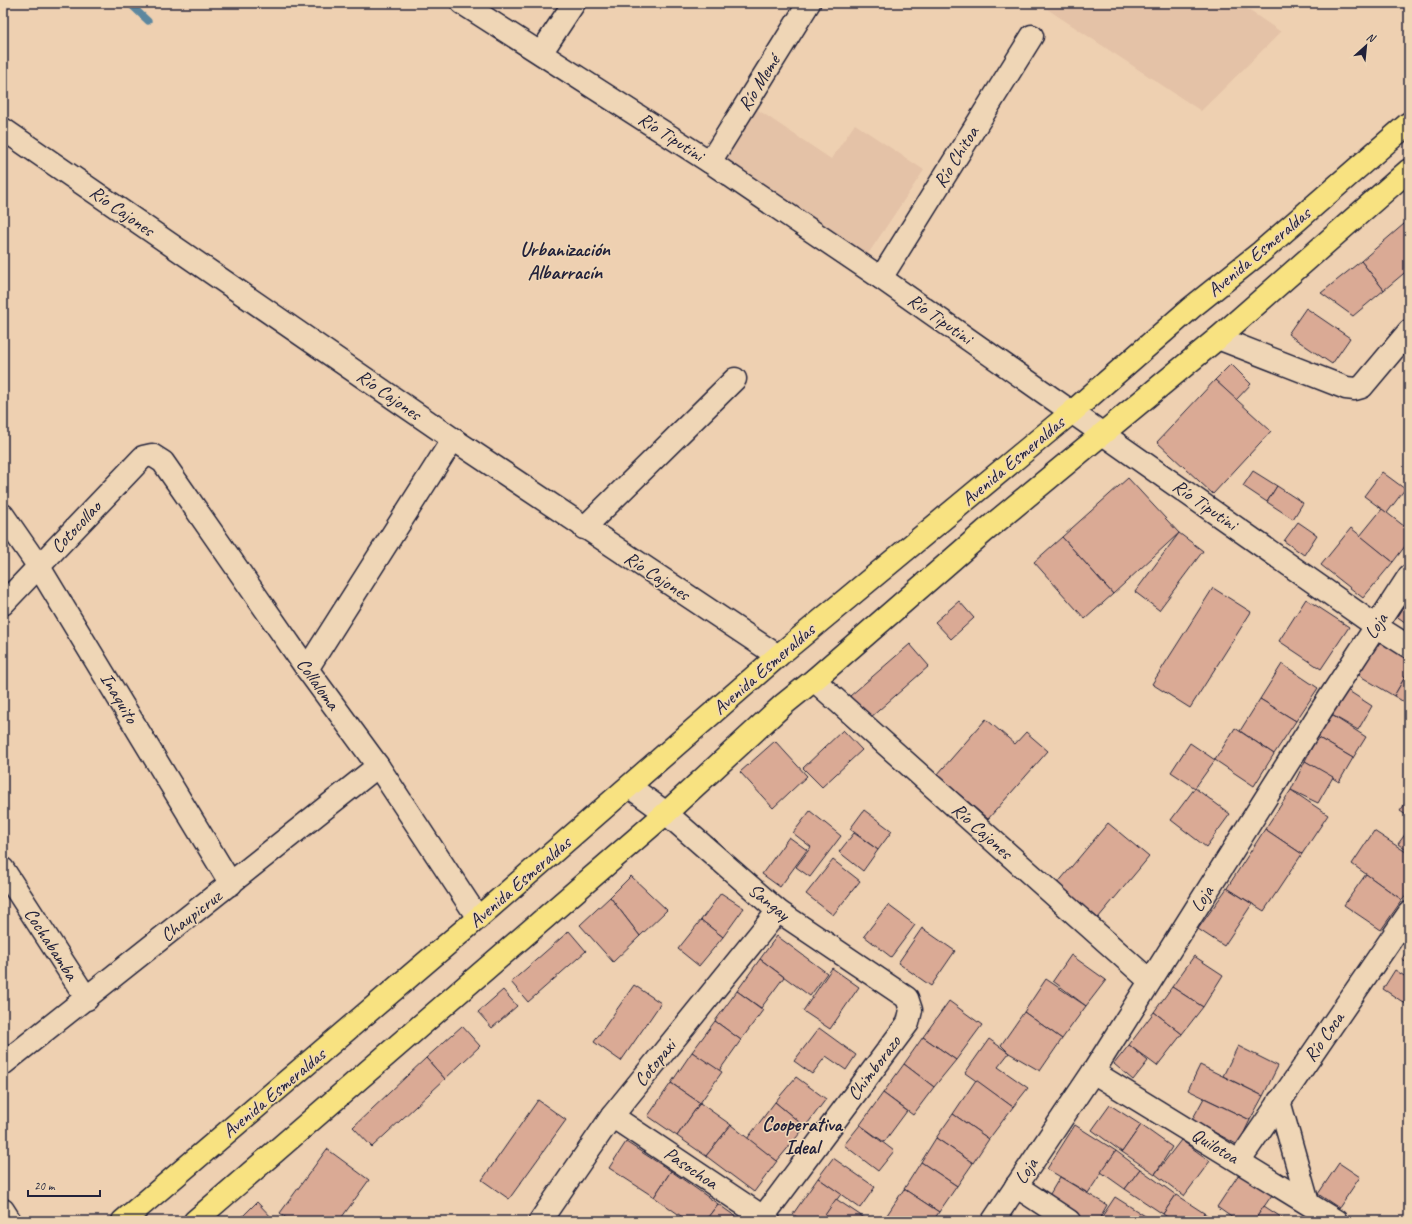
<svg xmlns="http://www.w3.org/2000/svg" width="1412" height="1224" font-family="Caveat,sans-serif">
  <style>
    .built { fill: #e4c2a7 }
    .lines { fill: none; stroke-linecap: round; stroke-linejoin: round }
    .stream { stroke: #5b879f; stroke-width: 7 }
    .building { fill: #daaa95; stroke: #22223b }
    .minor-casing { stroke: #22223b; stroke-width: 25 }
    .major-casing { stroke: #22223b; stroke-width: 25 }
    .minor { stroke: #efd6b6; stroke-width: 22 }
    .major { stroke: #f8e281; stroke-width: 22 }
    .labels { text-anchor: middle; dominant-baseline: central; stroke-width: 3; stroke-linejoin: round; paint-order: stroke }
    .street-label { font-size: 19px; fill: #22223b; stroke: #efd6b6 }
    .neighbourhood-label { font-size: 20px; font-weight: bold; fill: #22223b; stroke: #efd6b6 }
  </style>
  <rect width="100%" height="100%" fill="#eed0b1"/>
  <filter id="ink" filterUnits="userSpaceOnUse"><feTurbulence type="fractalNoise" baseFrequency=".025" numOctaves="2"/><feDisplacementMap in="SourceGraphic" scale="8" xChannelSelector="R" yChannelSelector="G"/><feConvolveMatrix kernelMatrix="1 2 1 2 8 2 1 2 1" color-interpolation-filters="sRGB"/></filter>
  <g filter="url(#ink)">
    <g class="built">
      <path d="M1038,3H1238L1281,32L1201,111Z"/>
      <path d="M755,108L831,159L855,124L924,170L864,260L718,164Z"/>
    </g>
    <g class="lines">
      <path class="stream" d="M129,3L148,21"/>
    </g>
    <g class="building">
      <path d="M1409,219V230L1404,224Z"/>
      <path d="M1404,224L1409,230V269L1384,290L1361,261Z"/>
      <path d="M1361,261L1384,290L1353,316L1321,293Z"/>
      <path d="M1306,308L1350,338L1332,364L1288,334Z"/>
      <path d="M1231,364L1251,384L1236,400L1215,380Z"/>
      <path d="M1215,380L1271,431L1213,494L1157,442Z"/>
      <path d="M1253,471L1277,486L1267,502L1243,486Z"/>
      <path d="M1382,472L1405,489L1387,513L1364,496Z"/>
      <path d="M1409,472V483L1404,479Z"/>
      <path d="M1128,478L1179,533L1113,594L1062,537Z"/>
      <path d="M1277,486L1303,503L1293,519L1267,502Z"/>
      <path d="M1382,509L1409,530V541L1393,562L1360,536Z"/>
      <path d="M1298,522L1317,535L1304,555L1284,541Z"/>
      <path d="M1351,528L1393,562L1363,598L1321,565Z"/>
      <path d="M1179,533L1203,551L1159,610L1135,592Z"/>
      <path d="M1062,537L1113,594L1085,619L1034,562Z"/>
      <path d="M1213,588L1251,612L1190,708L1152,684Z"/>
      <path d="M1409,591V625L1392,613Z"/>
      <path d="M1306,599L1349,627L1321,669L1279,641Z"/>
      <path d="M959,601L974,618L951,639L935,622Z"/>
      <path d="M1375,638L1409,659V670L1394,696L1355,673Z"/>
      <path d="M910,644L929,666L870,718L850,696Z"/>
      <path d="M1282,664L1318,688L1296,721L1260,699Z"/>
      <path d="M1409,670V705L1394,696Z"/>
      <path d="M1344,688L1372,706L1358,730L1330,714Z"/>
      <path d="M1260,699L1296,721L1274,754L1240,731Z"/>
      <path d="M1330,714L1366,737L1353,758L1317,737Z"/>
      <path d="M986,719L1015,744L1026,732L1048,751L988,819L937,775Z"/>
      <path d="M1235,728L1274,754L1254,786L1215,760Z"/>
      <path d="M843,730L862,750L822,787L803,768Z"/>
      <path d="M1317,737L1353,758L1339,782L1305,761Z"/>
      <path d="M775,741L807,776L773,808L740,772Z"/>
      <path d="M1190,743L1215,760L1195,788L1171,772Z"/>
      <path d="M1305,761L1333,777L1318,803L1291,790Z"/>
      <path d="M1195,788L1230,814L1206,847L1171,820Z"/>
      <path d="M1291,790L1328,815L1302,854L1265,829Z"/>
      <path d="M1409,798V817L1400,811Z"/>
      <path d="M864,810L892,831L878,850L850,829Z"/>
      <path d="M810,811L841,836L810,877L796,867L811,847L793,833Z"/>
      <path d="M1108,823L1149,857L1098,918L1057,884Z"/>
      <path d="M1265,829L1302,854L1264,911L1227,888Z"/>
      <path d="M1409,829V852L1398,844Z"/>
      <path d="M1374,831L1409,854V890L1402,900L1352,864Z"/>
      <path d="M854,833L878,850L863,871L839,852Z"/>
      <path d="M789,837L807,850L780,887L762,874Z"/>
      <path d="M833,860L860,881L833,915L806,894Z"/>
      <path d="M1366,874L1402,900L1381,930L1344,905Z"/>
      <path d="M631,876L667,910L640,936L610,897Z"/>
      <path d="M1227,888L1252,904L1224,946L1198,929Z"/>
      <path d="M721,893L744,908L723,937L701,920Z"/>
      <path d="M610,897L640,936L613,962L580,925Z"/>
      <path d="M888,905L915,925L891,957L864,936Z"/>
      <path d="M701,920L723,937L699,966L678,949Z"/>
      <path d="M922,928L955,951L931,986L898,963Z"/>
      <path d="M569,931L586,951L528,1002L511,982Z"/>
      <path d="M777,936L827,973L810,996L760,959Z"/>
      <path d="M1409,947V963L1402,959Z"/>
      <path d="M1071,955L1106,980L1086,1006L1053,981Z"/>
      <path d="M1194,956L1223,975L1203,1007L1172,987Z"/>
      <path d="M760,959L784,977L761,1008L737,991Z"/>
      <path d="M832,968L859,987L830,1029L803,1011Z"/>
      <path d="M1395,970L1409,979V1006L1383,989Z"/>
      <path d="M1046,979L1086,1006L1062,1039L1024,1012Z"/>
      <path d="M634,985L661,1003L621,1061L594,1042Z"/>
      <path d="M1172,987L1203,1007L1182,1034L1154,1012Z"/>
      <path d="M503,990L517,1006L492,1028L478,1012Z"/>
      <path d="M737,991L763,1010L741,1040L715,1021Z"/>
      <path d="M949,1001L982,1025L956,1060L923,1037Z"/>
      <path d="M1024,1012L1062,1039L1040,1071L1009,1053L1001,1045Z"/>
      <path d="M1154,1012L1182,1034L1157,1066L1129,1045Z"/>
      <path d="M715,1021L741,1040L719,1071L692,1052Z"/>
      <path d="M462,1026L480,1046L445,1079L426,1058Z"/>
      <path d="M819,1028L856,1055L846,1070L826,1056L812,1074L794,1061Z"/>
      <path d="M923,1037L956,1060L934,1087L904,1064Z"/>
      <path d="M989,1039L1009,1053L998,1067L1028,1088L1013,1107L965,1073Z"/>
      <path d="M1129,1045L1148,1061L1133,1080L1114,1064Z"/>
      <path d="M1238,1046L1278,1066L1263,1096L1223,1076Z"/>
      <path d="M692,1052L722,1072L700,1103L671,1083Z"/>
      <path d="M426,1058L445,1079L372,1147L353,1127Z"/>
      <path d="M904,1064L934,1087L913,1115L883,1093Z"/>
      <path d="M1200,1065L1263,1096L1250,1120L1188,1090Z"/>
      <path d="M796,1077L826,1099L805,1127L775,1102Z"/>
      <path d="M976,1080L1013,1107L989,1139L953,1114Z"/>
      <path d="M671,1083L700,1103L677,1136L648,1116Z"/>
      <path d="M883,1093L907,1111L884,1142L860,1125Z"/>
      <path d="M1204,1098L1250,1120L1238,1145L1192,1120Z"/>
      <path d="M538,1100L566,1120L509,1199L482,1180Z"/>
      <path d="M775,1102L805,1127L777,1161L747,1139Z"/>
      <path d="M700,1103L731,1125L706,1156L677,1136Z"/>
      <path d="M1110,1105L1141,1125L1122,1152L1092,1130Z"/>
      <path d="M953,1114L989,1139L973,1163L936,1138Z"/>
      <path d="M731,1125L777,1161L754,1192L706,1156Z"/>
      <path d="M860,1125L894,1151L878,1171L844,1145Z"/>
      <path d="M1075,1125L1116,1151L1088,1193L1047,1169Z"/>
      <path d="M1141,1125L1172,1147L1155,1174L1122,1152Z"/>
      <path d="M936,1138L973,1163L957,1186L921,1162Z"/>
      <path d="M1181,1140L1210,1161L1184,1196L1155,1174Z"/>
      <path d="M626,1142L671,1171L654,1197L609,1168Z"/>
      <path d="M327,1149L369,1180L339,1221H290L280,1213Z"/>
      <path d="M1116,1151L1140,1169L1125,1189L1101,1172Z"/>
      <path d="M833,1158L875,1187L860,1208L818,1178Z"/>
      <path d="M921,1162L957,1186L939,1212L904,1189Z"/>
      <path d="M1339,1163L1360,1177L1339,1208L1318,1194Z"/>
      <path d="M1140,1169L1176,1195L1163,1214L1125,1189Z"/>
      <path d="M671,1171L718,1204L705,1221H688L654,1197Z"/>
      <path d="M1239,1174L1272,1195L1254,1221H1237L1217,1207Z"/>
      <path d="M1060,1177L1107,1205L1098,1221H1071L1044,1204Z"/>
      <path d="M818,1178L841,1194L821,1221H802L793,1214Z"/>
      <path d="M904,1189L939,1212L933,1221H896L887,1215Z"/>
      <path d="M1176,1195L1204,1213L1199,1221H1173L1163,1214Z"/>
      <path d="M1115,1197L1153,1221H1099Z"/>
      <path d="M836,1199L869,1221H821Z"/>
      <path d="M257,1202L274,1220L273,1221H238Z"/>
      <path d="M718,1204L742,1221H705Z"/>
      <path d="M1264,1206L1287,1221H1254Z"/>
      <path d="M1204,1213L1216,1221H1199Z"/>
      <path d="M887,1215L896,1221H883Z"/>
    </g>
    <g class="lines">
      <defs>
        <g id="minor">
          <path d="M462,3L710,162L881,278L1376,626L1409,647"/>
          <path d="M541,53L574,3"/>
          <path d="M3,129L453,439L778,656"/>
          <path d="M710,162L809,3"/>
          <path d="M881,278L1032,36"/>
          <path d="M1218,338L1346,388L1355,389L1362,387L1409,331"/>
          <path d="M3,515L39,567L231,884"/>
          <path d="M584,528L735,379"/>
          <path d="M3,604L143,457L152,455L163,462L307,669L378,766L478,918"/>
          <path d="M307,669L453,439"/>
          <path d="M814,680L1150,981"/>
          <path d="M630,787L666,813L778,911L907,998L911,1010L908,1023L760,1221"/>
          <path d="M3,869L87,999"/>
          <path d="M3,1064L378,766"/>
          <path d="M1093,1072L1336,1221"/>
          <path d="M1279,1101L1308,1203"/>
          <path d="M612,1116L769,1221"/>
          <path d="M1239,1161L1409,913"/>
          <path d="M1016,1186L1069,1221"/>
          <path d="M3,1210L10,1221"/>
          <path d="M540,1221L612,1116L778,911"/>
          <path d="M993,1221L1093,1072L1322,709L1409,576"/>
        </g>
        <g id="major">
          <path d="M123,1221L478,918L778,656L1072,412L1191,308L1261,252L1409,123"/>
          <path d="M195,1221L666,813L783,705L814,680L985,531L1218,338L1409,170"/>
        </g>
      </defs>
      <use href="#minor" class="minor-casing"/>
      <use href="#major" class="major-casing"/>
      <use href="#minor" class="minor"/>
      <use href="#major" class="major"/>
    </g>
  </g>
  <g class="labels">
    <g class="street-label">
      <text transform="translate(759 83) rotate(-58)">Río Memé</text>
      <text transform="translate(671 137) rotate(33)">Río Tiputini</text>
      <text transform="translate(956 157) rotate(-58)">Río Chitoa</text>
      <text transform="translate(122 211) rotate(35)">Río Cajones</text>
      <text transform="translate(1259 252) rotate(-40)">Avenida Esmeraldas</text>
      <text transform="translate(940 319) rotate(35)">Río Tiputini</text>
      <text transform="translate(389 395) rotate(35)">Río Cajones</text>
      <text transform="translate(1013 461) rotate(-40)">Avenida Esmeraldas</text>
      <text transform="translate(1205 505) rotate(35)">Río Tiputini</text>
      <text transform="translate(76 527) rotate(-47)">Cotocollao</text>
      <text transform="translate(657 576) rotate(33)">Río Cajones</text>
      <text transform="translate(1376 626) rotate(-57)">Loja</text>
      <text transform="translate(764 669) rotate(-41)">Avenida Esmeraldas</text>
      <text transform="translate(318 684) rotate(54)">Collaloma</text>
      <text transform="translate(119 698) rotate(59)">Inaquito</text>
      <text transform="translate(982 831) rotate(42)">Río Cajones</text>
      <text transform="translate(520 882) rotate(-41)">Avenida Esmeraldas</text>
      <text transform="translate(1202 899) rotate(-58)">Loja</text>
      <text transform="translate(769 902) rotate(39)">Sangay</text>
      <text transform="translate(191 916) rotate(-38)">Chaupicruz</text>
      <text transform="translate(51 944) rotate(57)">Cochabamba</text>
      <text transform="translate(1324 1037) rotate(-55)">Río Coca</text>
      <text transform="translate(655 1063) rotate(-51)">Cotopaxi</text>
      <text transform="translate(874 1068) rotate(-53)">Chimborazo</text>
      <text transform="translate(274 1093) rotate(-40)">Avenida Esmeraldas</text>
      <text transform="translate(1215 1146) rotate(31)">Quilotoa</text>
      <text transform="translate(691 1168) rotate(34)">Pasochoa</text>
      <text transform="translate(1026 1171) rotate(-56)">Loja</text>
    </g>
    <g class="neighbourhood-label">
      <text x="565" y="249">Urbanización<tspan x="565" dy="23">Albarracín</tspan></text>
      <text x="802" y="1124">Cooperativa<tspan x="802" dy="23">Ideal</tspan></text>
    </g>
  </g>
  <rect width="1412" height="1224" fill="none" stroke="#efd6b6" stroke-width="16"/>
  <rect x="8" y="8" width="1396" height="1208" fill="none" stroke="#22223b" stroke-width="1.5" filter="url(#ink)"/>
  <g transform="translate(1366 46) rotate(27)" stroke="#efd6b6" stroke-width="3" paint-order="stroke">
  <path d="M0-3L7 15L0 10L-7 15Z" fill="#22223b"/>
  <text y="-6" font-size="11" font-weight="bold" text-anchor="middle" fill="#22223b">N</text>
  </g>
  <path d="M28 1190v6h72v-6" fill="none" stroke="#22223b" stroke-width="2"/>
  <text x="34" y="1190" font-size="12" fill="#22223b" stroke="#efd6b6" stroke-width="3" paint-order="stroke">20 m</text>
</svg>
